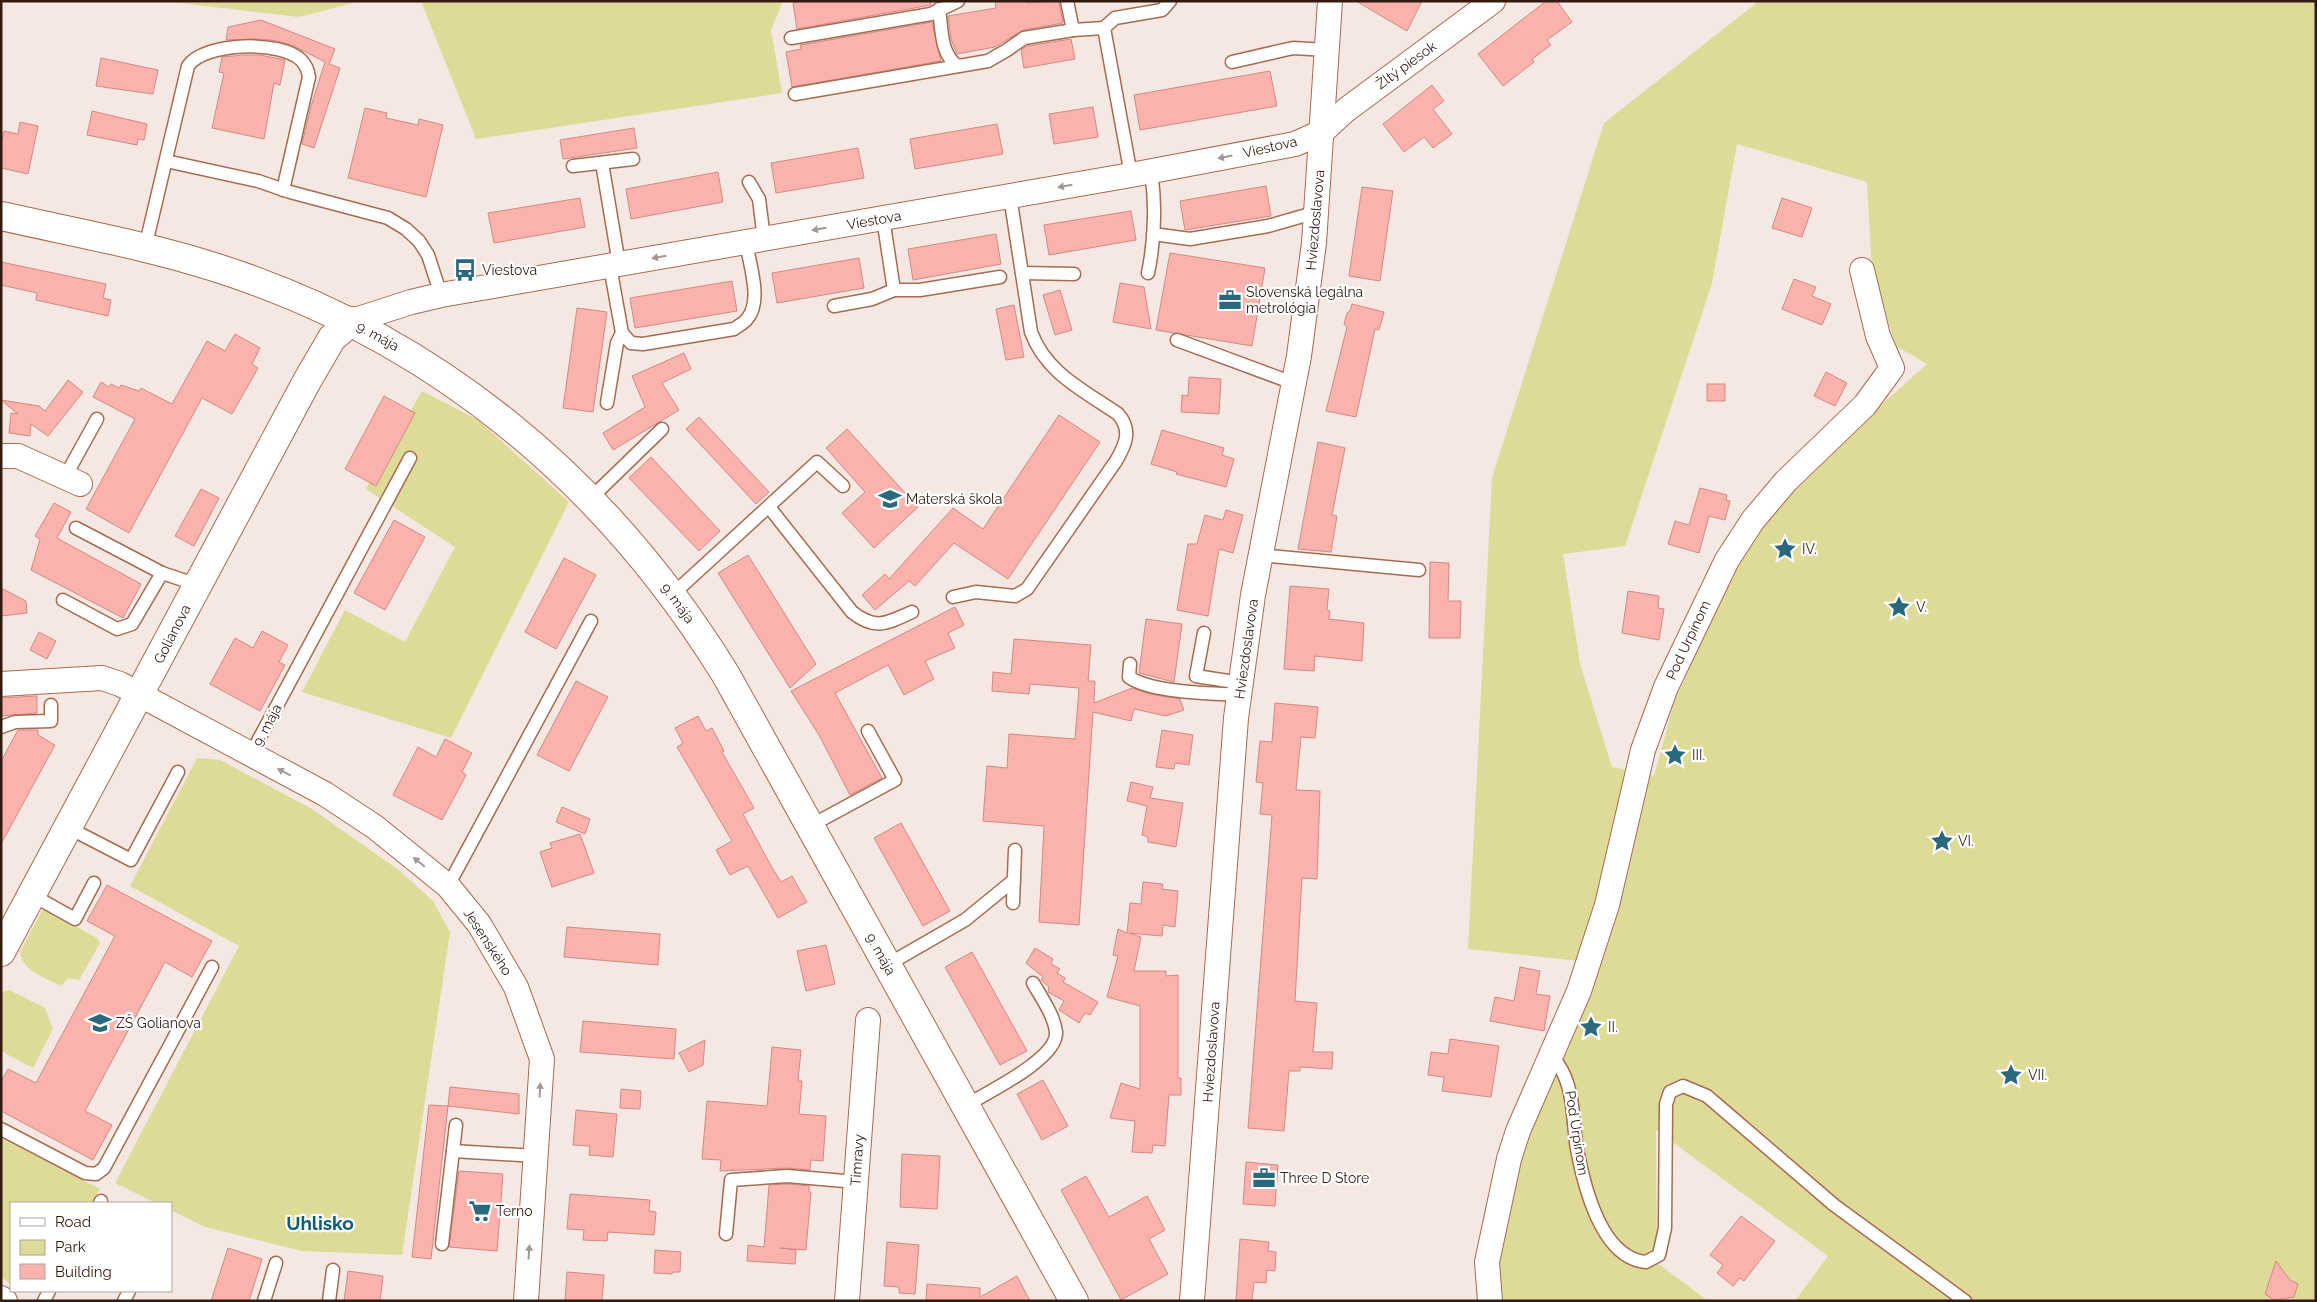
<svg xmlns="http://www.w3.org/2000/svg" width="2317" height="1302" font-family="Raleway,sans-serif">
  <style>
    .green { fill: #deda98; fill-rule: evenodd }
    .building { fill: #fbb2ac; stroke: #d08a84 }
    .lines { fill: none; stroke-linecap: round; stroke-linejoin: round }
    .service-casing { stroke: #a66b50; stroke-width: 15 }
    .minor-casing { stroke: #a66b50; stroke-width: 26 }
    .tertiary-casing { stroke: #a66b50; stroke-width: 30 }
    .secondary-casing { stroke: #a66b50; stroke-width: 30 }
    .service { stroke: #fff; stroke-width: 12 }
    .minor { stroke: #fff; stroke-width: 24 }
    .tertiary { stroke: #fff; stroke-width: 28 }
    .secondary { stroke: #fff; stroke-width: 28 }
    .oneway { fill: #a39893 }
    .labels { text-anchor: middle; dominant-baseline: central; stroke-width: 4.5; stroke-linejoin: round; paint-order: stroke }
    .street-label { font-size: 14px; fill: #321a0f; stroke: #fff }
    .poi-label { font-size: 14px; fill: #321a0f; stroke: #fff; text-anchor: start }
    .district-label { font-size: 19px; font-weight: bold; fill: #0e5d75; stroke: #fff }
  </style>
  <rect width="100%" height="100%" fill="#f5e7e1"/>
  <g class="green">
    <path d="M164,1H361L299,17Z"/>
    <path d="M421,1H783L771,30L782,93L476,139Z"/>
    <path d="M1759,1H2316V1301H1795L1828,1256L1656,1130L1657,1263L1708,1301H1497L1503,1233L1526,1145L1599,963L1468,949L1492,478L1604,123ZM1737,144L1867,182L1872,271L1896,346L1927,364L1860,424L1778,504L1746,552L1712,618L1674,703L1654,776L1612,767L1580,664L1563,554L1625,546L1712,283Z"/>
    <path d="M422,391L478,420L569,502L451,738L302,692L345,610L405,642L455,547L366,489Z"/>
    <path d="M197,758L220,760L312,809L400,871L433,901L450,932L402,1255L302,1251L205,1227L171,1210V1203H156L115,1183L239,946L130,886Z"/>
    <path d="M43,909L97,938L100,943L79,980L68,978L61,986C46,978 22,971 20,952Z"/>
    <path d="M9,990L45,1008L53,1029L33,1068L1,1051V992Z"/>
    <path d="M1,1138L100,1189L92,1203H11V1284L1,1277Z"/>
  </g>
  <g class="building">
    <path d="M803,1H930L931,5L797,29L793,3Z"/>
    <path d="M995,1H1026L1027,3L1059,1L1063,23L1023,30L995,47L957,54L951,39L948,16L996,8Z"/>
    <path d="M1356,1H1422L1407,31Z"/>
    <path d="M1546,1H1557L1572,22L1547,40L1551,45L1532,59L1534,62L1503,86L1478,54Z"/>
    <path d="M261,20L335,49L329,64L340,68L314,148L302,144L311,106L325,62L294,46L278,41L261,39L226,40L228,27Z"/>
    <path d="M932,22L941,61L792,87L786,52L801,49L800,45Z"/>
    <path d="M1071,39L1075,59L1024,68L1021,50L1027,46Z"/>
    <path d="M243,55H260L285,60L280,85L274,83L264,139L212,128L224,73L219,72L222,57Z"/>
    <path d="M101,58L158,70L153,94L96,86Z"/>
    <path d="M1270,71L1277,106L1140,130L1134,95Z"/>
    <path d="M1432,85L1444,101L1433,109L1452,134L1433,148L1424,137L1404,152L1383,124Z"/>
    <path d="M1093,107L1098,137L1054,144L1049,114Z"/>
    <path d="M365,108L387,113L386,118L418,125L419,119L443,125L426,197L348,178Z"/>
    <path d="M92,111L147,124L144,140L138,139L137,145L87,135Z"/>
    <path d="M20,122L38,126L28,174L1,168V144L4,131L18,134Z"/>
    <path d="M997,124L1003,154L915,169L910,139Z"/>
    <path d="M634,128L637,148L563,159L560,140Z"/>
    <path d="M858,148L864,178L776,193L771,163Z"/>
    <path d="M718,172L723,202L631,219L626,189Z"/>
    <path d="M1266,186L1271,216L1185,230L1180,201Z"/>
    <path d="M1362,187L1393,191L1380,281L1349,276Z"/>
    <path d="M580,198L585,227L494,243L488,213Z"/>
    <path d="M1782,198L1812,208L1802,237L1772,228Z"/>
    <path d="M1131,211L1136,240L1049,255L1044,225Z"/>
    <path d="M996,234L1001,264L913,280L908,249Z"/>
    <path d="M1170,253L1265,268L1252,346L1156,330Z"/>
    <path d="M859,258L864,288L777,303L772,273Z"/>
    <path d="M1,262L106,284L103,298L111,300L108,316L36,300L37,293L1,285Z"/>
    <path d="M1794,279L1816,287L1812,296L1831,304L1822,325L1782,309Z"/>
    <path d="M732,281L737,311L635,328L630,298Z"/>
    <path d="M1120,283L1144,287L1151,329L1113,322Z"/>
    <path d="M1060,290L1072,330L1055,335L1043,295Z"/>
    <path d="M1352,304L1384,312L1379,330L1375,329L1356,417L1326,411L1347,327L1344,324L1347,313L1350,311Z"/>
    <path d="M1014,305L1024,357L1006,360L996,309Z"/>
    <path d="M577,308L607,312L593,412L563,408Z"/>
    <path d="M235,334L260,348L252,364L258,368L232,414L202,398L129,533L86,509L135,419L93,397L101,382L109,387L111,384L119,388L121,385L139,391L141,388L172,404L207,341L225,351Z"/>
    <path d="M684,353L691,369L662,383L679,410L613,450L603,433L645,407L632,376Z"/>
    <path d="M1826,372L1847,383L1835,406L1814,396Z"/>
    <path d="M1189,377L1221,379L1219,414L1181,412L1182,395L1188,396Z"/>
    <path d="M68,380L83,392L48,436L31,424L30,436L9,433L11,413L18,414L1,400L39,406L45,411Z"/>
    <rect x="1707" y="384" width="18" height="17"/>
    <path d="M384,396L415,413L376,486L345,469Z"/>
    <path d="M1059,415L1100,442L1008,579L954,543L915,586L909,581L875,610L862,595L885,574L889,579L953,508L983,529Z"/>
    <path d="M699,417L769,492L756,504L686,429Z"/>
    <path d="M847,429L918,507L874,548L842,513L865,492L826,448Z"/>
    <path d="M1162,430L1224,448L1222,455L1234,459L1226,487L1176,474L1177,472L1151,464Z"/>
    <path d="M1318,442L1345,448L1332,515L1337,516L1331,552L1298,549Z"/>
    <path d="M651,457L720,531L699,551L629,478Z"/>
    <path d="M1700,488L1727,495L1726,500L1730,501L1725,520L1709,516L1699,553L1668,544L1675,521L1689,525Z"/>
    <path d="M201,489L219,498L194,546L175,536Z"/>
    <path d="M54,503L71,512L57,538L141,584L123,618L31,570L40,539L35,536Z"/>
    <path d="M1226,510L1243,515L1233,553L1219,549L1208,616L1177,610L1188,544H1197L1205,515L1223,520Z"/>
    <path d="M394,520L425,537L385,610L354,593Z"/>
    <path d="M748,555L816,664L790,688L718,573Z"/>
    <path d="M564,558L596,575L556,649L525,632Z"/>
    <path d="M1430,562L1449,563L1448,601H1461L1460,638H1429Z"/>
    <path d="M1290,586L1329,589L1327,610L1330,611L1329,619L1364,623L1362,661L1315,656L1314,671L1284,669Z"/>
    <path d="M1,588L26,601L27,613L1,616Z"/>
    <path d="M1628,591L1659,596L1658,608L1664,609L1659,640L1622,633Z"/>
    <path d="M955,607L964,625L948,633L955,648L925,661L934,679L904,695L888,665L835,693L882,778L850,795L819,735L791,691Z"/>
    <path d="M1146,619L1182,624L1174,682L1139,673Z"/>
    <path d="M262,631L288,645L279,662L285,665L260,711L210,684L235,638L253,648Z"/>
    <path d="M39,632L56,641L47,659L30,650Z"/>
    <path d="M1014,639L1091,645L1088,681H1095L1094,703L1132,688L1150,694L1180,699L1184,710L1166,716L1134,709L1131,721L1093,712L1079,925L1039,922L1044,826L983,821L987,766L1007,768L1009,734L1075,739L1079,688L1030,684L1029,694L992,691L993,672L1011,674Z"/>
    <path d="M576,681L608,697L569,771L537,755Z"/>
    <path d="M37,696V713L1,716V698Z"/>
    <path d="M1275,703L1318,707L1315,738L1301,737L1296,790L1320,791L1317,879L1302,878L1295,1001L1317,1003L1313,1052H1333L1332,1069L1300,1067V1071H1289L1284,1131L1248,1128L1272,815L1260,814L1263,783L1256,782L1260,741L1272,742Z"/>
    <path d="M698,716L706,731L712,728L724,751L722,752L754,808L743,814L770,864L781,882L792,876L807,902L778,918L748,866L730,875L716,850L732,841L677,747L683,743L675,728Z"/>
    <path d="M18,730H38V735L55,745L1,844V761Z"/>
    <path d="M1162,730L1193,735L1189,765L1175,763L1174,769L1156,767Z"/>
    <path d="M445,739L472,753L462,772L466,775L442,820L393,795L418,747L436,757Z"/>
    <path d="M1131,782L1153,787L1150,798L1183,803L1176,847L1148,842V837L1142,835L1147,806L1127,801Z"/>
    <path d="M562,807L590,819L585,834L556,822Z"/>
    <path d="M901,823L950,911L923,926L874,838Z"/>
    <path d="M580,834L594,873L552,887L540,852L552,848L550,843Z"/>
    <path d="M1143,882L1163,884L1162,889L1178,891L1175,927L1163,925L1162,936L1129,933L1141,937L1134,971H1166V976L1178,975V1078H1181V1095H1169L1165,1146L1153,1145L1152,1153L1132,1152L1135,1121L1110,1118L1121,1083L1140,1089V1006L1107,997L1118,956L1113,955L1118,929L1127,933L1130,903L1141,904Z"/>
    <path d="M107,885L212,941L192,977L165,962L85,1111L112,1125L93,1160L1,1111V1082L8,1069L36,1083L115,936L87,921Z"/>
    <path d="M567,927L660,934L658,965L564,957Z"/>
    <path d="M826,945L835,984L806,991L797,951Z"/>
    <path d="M1035,948L1053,959L1051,964L1060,969L1057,973L1065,978L1063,982L1098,1002L1090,1015L1085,1013L1079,1023L1059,1010L1064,1001L1048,992L1049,987L1041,980L1043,977L1026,963Z"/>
    <path d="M972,952L1027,1051L1000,1065L945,967Z"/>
    <path d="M1520,967L1540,971L1536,994L1550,996L1544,1031L1490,1021L1495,997L1514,1001Z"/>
    <path d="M583,1021L676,1029L674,1059L580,1052Z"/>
    <path d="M1450,1039L1499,1046L1491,1097L1442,1091L1444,1077L1428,1075L1431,1052L1448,1054Z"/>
    <path d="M705,1040L703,1065L689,1072L679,1053Z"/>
    <path d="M772,1047L801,1050L798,1081H802L799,1114L826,1116L823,1161L811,1160L810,1170L787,1168L720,1171L721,1160L702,1159L707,1101L767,1106Z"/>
    <path d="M1043,1080L1068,1126L1042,1140L1017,1094Z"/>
    <path d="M450,1087L519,1094V1114L448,1106Z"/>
    <path d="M621,1089L641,1091L640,1109L620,1108Z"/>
    <path d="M429,1105L448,1106L431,1259L412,1257Z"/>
    <path d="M576,1110L617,1114L613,1157L589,1155L590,1146L573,1145Z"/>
    <path d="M902,1154L940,1156L937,1209L900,1207Z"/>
    <path d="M1246,1162L1278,1165L1275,1206L1243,1204Z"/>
    <path d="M459,1171L503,1174L497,1251L449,1247Z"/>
    <path d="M1086,1176L1109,1217L1147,1196L1165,1230L1149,1239L1168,1274L1121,1300L1061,1190Z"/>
    <path d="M787,1184L809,1186V1192H811L806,1250L780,1248L796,1250L795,1264L747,1261L748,1245L764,1247L769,1185Z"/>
    <path d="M570,1194L650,1200L649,1211L656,1212L654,1235L608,1232L607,1241L583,1240L584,1230L567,1229Z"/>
    <path d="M1741,1216L1775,1241L1744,1281L1740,1278L1733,1286L1717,1273L1723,1265L1710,1255Z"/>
    <path d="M1240,1239L1269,1242L1268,1251L1276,1252L1275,1271L1267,1270L1266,1283L1254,1282L1252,1301H1236Z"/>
    <path d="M887,1242L919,1245L915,1294L899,1293V1287L884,1286Z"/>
    <path d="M228,1248L262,1259L249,1301H211Z"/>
    <path d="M655,1250L681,1252L680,1272H673L672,1274L654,1273Z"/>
    <path d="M2276,1261L2290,1280L2298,1284L2294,1297L2274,1300L2265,1294Z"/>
    <path d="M348,1271L383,1276L380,1301H344Z"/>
    <path d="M567,1272L604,1275L602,1301H565Z"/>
    <path d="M1017,1276L1030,1301H926L927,1284L980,1288V1297Z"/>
  </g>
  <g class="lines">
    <defs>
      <g id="service">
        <path d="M1067,1L1073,30L1104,28L1115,18L1162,10L1170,1"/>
        <path d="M939,9C942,29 940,54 958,66"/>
        <path d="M1104,28L1131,175"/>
        <path d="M791,38L931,14L958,1"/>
        <path d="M1232,62L1293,48L1327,50"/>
        <path d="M795,94L988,61L1007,50L1024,38L1073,30"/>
        <path d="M166,161L258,181L290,192L388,218L406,229L419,241L428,255L441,295"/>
        <path d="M602,163L619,264"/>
        <path d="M573,166L633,159"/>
        <path d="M749,182L759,199L764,239"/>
        <path d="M883,218L894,290"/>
        <path d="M1153,234L1190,239L1268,226L1317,212"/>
        <path d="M145,248L188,66C204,42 281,40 301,60C306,65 308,70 309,77L283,190"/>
        <path d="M610,266L622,333L631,343L643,344L734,329C738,326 744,323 747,319C763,301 749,263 746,242"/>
        <path d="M1022,273L1074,274"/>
        <path d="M1148,273C1155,239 1156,205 1151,171"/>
        <path d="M834,306L872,299L894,290H920L1000,277"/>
        <path d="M1177,340L1293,383"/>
        <path d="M607,403L617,343L622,333"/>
        <path d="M65,477L97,419"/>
        <path d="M590,499L662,429"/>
        <path d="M769,507L852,612C876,631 887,623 912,612"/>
        <path d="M1260,555L1419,570"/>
        <path d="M162,573L198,585"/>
        <path d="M673,594L817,462L843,486"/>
        <path d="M953,597L976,592L1015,596L1027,589L1116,461C1126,444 1132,430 1118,414C1083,390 1046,373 1031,332L1010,196"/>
        <path d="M63,600L117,629L132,624L162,573L76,528"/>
        <path d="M1204,633L1196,676L1241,683"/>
        <path d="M1130,664L1129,677C1152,693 1210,693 1239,695"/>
        <path d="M1,727L15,722L51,721V705"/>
        <path d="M251,754L410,458"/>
        <path d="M810,826L895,780L868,731"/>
        <path d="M69,828L131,860L178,772"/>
        <path d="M448,886L591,621"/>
        <path d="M32,895L75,919L94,883"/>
        <path d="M1013,903L1015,850"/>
        <path d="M887,965L965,920L1014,880"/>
        <path d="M1548,1062L1558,1064C1575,1089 1572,1119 1577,1149C1584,1186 1601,1258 1646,1262L1659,1255L1665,1228L1666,1104L1670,1092L1683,1086L1707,1096L1834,1205L1965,1301"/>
        <path d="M965,1106C986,1093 1058,1059 1056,1032C1054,1015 1041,997 1033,983"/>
        <path d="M1,1129L85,1173L96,1174L104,1168L212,967"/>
        <path d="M453,1151L536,1156"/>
        <path d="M100,1203L101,1201"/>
        <path d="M726,1234L731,1180L787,1176L856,1182"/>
        <path d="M442,1244L456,1125"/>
        <path d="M44,1301L49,1291"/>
        <path d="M124,1301L129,1291"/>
        <path d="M264,1301L276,1263"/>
        <path d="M329,1301L333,1270"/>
      </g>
      <g id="minor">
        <path d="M352,321L411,302L441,295L1131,175L1295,144L1322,132L1346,110L1493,1"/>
        <path d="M1,456H18L80,484"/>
        <path d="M1,684L102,678L120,684L325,794L375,827L448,886L479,924L516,987L542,1059L526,1301"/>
        <path d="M1,1298L5,1301"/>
        <path d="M847,1301L868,1020"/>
        <path d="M1192,1301L1236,718L1253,595L1299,356L1314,243L1330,1"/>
        <path d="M1490,1301L1487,1262L1509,1159L1518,1131L1579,991L1607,905L1643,750L1666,687L1727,560L1753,520L1786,481L1865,405L1892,368L1878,336L1862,270"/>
      </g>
      <path id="tertiary" d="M1,952L307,381L332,338L352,321"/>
      <path id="secondary" d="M1,216C72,232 145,245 214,267C433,336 606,480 726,675L1074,1301"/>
    </defs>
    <use href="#service" class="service-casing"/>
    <use href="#minor" class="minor-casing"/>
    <use href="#tertiary" class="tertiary-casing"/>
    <use href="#secondary" class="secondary-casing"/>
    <use href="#service" class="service"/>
    <use href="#minor" class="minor"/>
    <use href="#tertiary" class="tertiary"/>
    <use href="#secondary" class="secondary"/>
  </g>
  <defs><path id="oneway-solid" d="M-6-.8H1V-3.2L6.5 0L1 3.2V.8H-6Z" transform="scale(1.25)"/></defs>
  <g class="oneway">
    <use href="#oneway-solid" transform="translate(1225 157) rotate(169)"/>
    <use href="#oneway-solid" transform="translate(1065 186) rotate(170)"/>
    <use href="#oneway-solid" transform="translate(819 229) rotate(170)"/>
    <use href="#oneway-solid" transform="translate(659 257) rotate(170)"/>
    <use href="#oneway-solid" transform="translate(284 772) rotate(-152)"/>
    <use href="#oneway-solid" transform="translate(419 862) rotate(-141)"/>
    <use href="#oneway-solid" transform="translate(540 1090) rotate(-87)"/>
    <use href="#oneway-solid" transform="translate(529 1252) rotate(-86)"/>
  </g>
  <defs>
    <symbol id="bus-bare" viewBox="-9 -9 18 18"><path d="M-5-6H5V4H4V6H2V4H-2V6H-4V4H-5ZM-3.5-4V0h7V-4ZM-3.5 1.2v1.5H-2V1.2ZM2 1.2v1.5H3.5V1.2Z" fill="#2a687e" stroke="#fff" stroke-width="2.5" paint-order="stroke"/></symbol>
    <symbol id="office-bare" viewBox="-9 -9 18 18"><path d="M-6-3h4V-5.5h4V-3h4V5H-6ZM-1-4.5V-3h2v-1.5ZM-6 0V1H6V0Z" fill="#2a687e" stroke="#fff" stroke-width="2.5" paint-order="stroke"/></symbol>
    <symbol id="school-bare" viewBox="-9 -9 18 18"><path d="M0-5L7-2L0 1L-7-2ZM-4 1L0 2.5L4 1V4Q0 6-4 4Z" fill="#2a687e" stroke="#fff" stroke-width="2.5" paint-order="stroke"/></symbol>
    <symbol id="sight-bare" viewBox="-9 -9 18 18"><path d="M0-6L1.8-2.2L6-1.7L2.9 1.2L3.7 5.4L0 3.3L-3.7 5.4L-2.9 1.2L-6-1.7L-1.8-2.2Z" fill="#2a687e" stroke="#fff" stroke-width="2.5" paint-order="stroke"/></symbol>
    <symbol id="supermarket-bare" viewBox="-9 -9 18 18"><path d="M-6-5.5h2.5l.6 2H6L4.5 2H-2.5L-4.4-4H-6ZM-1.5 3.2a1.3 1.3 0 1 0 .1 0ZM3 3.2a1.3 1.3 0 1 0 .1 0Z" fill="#2a687e" stroke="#fff" stroke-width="2.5" paint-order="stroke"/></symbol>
  </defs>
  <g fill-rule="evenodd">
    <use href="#bus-bare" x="449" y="254" width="32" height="32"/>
    <use href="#office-bare" x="1214" y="284" width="32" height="32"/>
    <use href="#school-bare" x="874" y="483" width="32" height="32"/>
    <use href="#sight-bare" x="1769" y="533" width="32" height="32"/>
    <use href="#sight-bare" x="1883" y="591" width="32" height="32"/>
    <use href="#sight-bare" x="1659" y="739" width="32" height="32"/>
    <use href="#sight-bare" x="1926" y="825" width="32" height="32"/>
    <use href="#school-bare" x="84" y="1007" width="32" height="32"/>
    <use href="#sight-bare" x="1575" y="1011" width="32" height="32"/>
    <use href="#sight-bare" x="1995" y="1059" width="32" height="32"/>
    <use href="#office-bare" x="1248" y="1162" width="32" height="32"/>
    <use href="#supermarket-bare" x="464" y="1195" width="32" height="32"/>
  </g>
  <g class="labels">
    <g class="street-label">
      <text transform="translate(1406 65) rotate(-36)">Žltý piesok</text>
      <text transform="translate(1270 147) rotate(-13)">Viestova</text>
      <text transform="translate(874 220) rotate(-10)">Viestova</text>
      <text transform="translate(1315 220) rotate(-85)">Hviezdoslavova</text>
      <text transform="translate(378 336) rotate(29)">9. mája</text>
      <text transform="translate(678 603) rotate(54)">9. mája</text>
      <text transform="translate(172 634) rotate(-63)">Golianova</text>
      <text transform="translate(1688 640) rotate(-65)">Pod Urpínom</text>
      <text transform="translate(1246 649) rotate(-82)">Hviezdoslavova</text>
      <text transform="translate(267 725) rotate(-62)">9. mája</text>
      <text transform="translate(488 942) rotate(57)">Jesenského</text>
      <text transform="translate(881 954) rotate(61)">9. mája</text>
      <text transform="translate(1211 1052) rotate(-86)">Hviezdoslavova</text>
      <text transform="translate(1577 1133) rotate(81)">Pod Urpínom</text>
      <text transform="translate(857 1160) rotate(-86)">Timravy</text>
    </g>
    <g class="poi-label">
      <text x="482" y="270">Viestova</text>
      <text x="1246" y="292">Slovenská legálna<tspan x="1246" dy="16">metrológia</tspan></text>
      <text x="906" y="499">Materská škola</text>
      <text x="1802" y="549">IV.</text>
      <text x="1916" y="607">V.</text>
      <text x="1692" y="755">III.</text>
      <text x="1958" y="841">VI.</text>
      <text x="116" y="1023">ZŠ Golianova</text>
      <text x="1608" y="1027">II.</text>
      <text x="2028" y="1075">VII.</text>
      <text x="1280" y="1178">Three D Store</text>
      <text x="496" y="1211">Terno</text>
    </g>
    <g class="district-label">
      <text x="320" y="1223">Uhlisko</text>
    </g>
  </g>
  <rect width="2317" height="1302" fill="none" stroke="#321a0f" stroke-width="5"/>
  <rect x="10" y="1202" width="162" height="90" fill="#ffffff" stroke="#ada39f"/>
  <rect x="20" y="1218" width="25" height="8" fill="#ffffff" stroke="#ada39f"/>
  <text x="55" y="1227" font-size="15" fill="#321a0f">Road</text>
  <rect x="20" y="1240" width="25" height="15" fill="#deda98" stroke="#ada39f"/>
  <text x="55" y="1252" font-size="15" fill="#321a0f">Park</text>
  <rect x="20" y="1264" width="25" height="15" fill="#fbb2ac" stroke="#ada39f"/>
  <text x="55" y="1277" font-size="15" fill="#321a0f">Building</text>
</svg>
